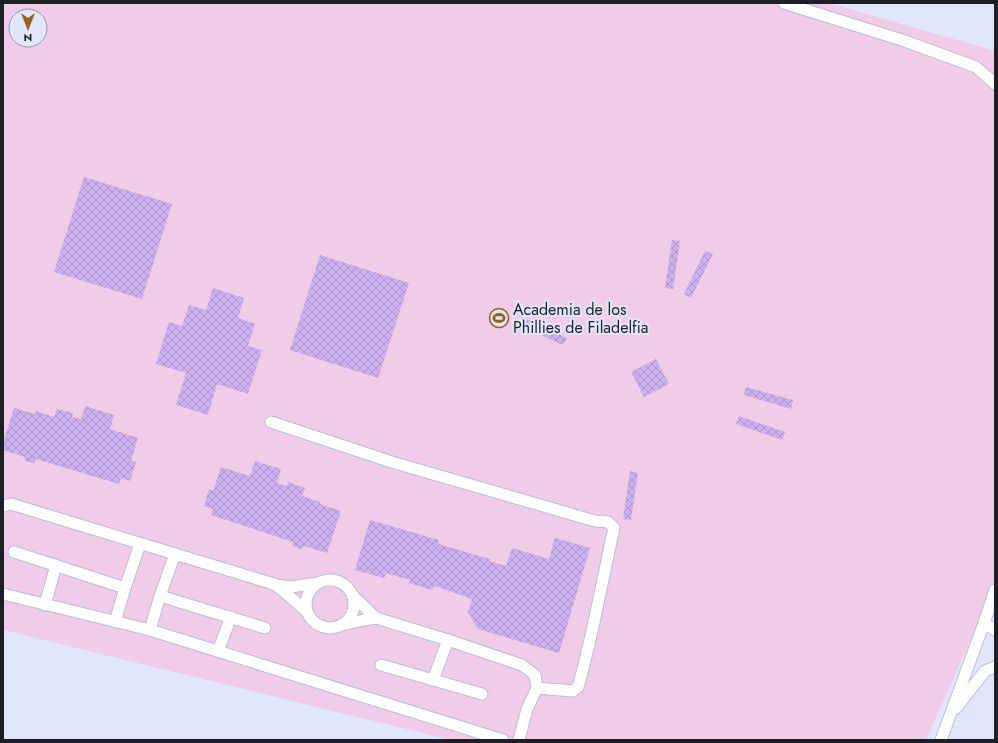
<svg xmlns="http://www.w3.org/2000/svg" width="998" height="743" font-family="Jost,sans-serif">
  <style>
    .park { fill: #f1cce8; fill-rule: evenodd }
    .building { fill: url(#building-cross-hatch) }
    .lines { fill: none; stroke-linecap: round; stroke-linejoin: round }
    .lane-casing { stroke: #b8bdd7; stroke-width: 13 }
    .lane { stroke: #fff; stroke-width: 11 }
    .labels { text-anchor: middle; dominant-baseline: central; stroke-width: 4; stroke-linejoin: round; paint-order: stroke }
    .poi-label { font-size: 16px; fill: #1d1f28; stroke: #e1e6fb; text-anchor: start }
  </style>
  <defs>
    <pattern id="building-cross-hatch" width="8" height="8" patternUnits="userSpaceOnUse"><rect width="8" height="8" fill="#ccb0ee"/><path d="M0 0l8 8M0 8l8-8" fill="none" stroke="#af97cc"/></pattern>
  </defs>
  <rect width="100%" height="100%" fill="#e1e6fb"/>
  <path class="park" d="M3,3H829L995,51V585L926,740H451L3,630ZM16,16H40V40H16Z"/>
  <g class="building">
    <path d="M84,177L172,204L142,299L54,272Z"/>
    <path d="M672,240L680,241L673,289L665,288Z"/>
    <path d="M705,251L713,254L691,298L684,294Z"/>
    <path d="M320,255L409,283L378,378L290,350Z"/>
    <path d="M213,288L244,298L238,318L255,324L248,346L262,350L248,394L217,384L208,415L176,405L186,373L156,364L169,322L182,326L189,305L206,310Z"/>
    <path d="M522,317L567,338L563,345L519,325Z"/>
    <path d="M656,359L669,384L644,397L631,372Z"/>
    <path d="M746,387L793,400L791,409L744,395Z"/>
    <path d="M85,406L114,415L110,429L138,438L131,461L136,462L130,481L121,478L119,484L36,459L34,463L25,461V457L3,450V443L14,408L35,414L36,411L54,417L57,409L73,413L72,417L81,419Z"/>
    <path d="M739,416L785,432L782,440L736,424Z"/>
    <path d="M255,461L281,469L277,483L287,486L288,482L305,488L302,496L320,502V504L341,511L327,553L304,546L301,549L292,546L293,542L211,515L213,509L204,506L209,489L213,491L221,467L250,476Z"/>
    <path d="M630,471L638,473L631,520L623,519Z"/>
    <path d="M370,520L439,540L438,544L490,559L489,561L506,566L512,548L549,559L555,538L590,548L559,653L478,629L468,612L472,599L435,586L432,590L409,583L410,580L386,573L384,578L355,570Z"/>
  </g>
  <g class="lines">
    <defs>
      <g id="lane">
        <path d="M784,3L902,40L976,67L995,84"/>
        <path d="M271,422L395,463L595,521L608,522L614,528C602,581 593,635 578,687L573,691L537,688"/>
        <path d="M3,506L11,504L175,554"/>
        <path d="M14,552L125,588"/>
        <circle cx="330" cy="604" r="24"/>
        <path d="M276,585L291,587L318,583"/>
        <path d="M3,594L150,630L503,740"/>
        <path d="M160,596L265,628"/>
        <path d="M353,596L376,618"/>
        <path d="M45,605L56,565"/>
        <path d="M115,622L125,588L140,544"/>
        <path d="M984,623L995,630"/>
        <path d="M342,625L364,620L376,618L448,640L522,665L535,675L537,688L527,709L519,740"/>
        <path d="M150,630L160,596L175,554L274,584L288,595L307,612"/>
        <path d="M218,651L231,617"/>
        <path d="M381,665L482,694"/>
        <path d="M433,680L448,640"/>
        <path d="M956,708L985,671L995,667"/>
        <path d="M941,740L984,623L995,590"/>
      </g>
    </defs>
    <use href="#lane" class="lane-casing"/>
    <use href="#lane" class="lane"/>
  </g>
  <defs>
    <symbol id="stadium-ring" viewBox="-11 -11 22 22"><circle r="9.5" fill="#e1e6fb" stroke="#995e1d" stroke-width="1.5"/><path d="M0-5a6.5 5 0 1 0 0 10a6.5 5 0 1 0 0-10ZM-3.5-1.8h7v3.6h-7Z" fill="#995e1d"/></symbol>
  </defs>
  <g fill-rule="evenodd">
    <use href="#stadium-ring" x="488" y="307" width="22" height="22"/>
  </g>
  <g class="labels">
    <g class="poi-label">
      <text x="513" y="309">Academia de los<tspan x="513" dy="18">Phillies de Filadelfia</tspan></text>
    </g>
  </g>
  <rect width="998" height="743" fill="none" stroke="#1d1f28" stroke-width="8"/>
  <g transform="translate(28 28) rotate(180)"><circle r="19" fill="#e1e6fb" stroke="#9396a7"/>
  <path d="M0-3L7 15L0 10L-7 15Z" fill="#995e1d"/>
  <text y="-6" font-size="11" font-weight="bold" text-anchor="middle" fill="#1d1f28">N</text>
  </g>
</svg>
